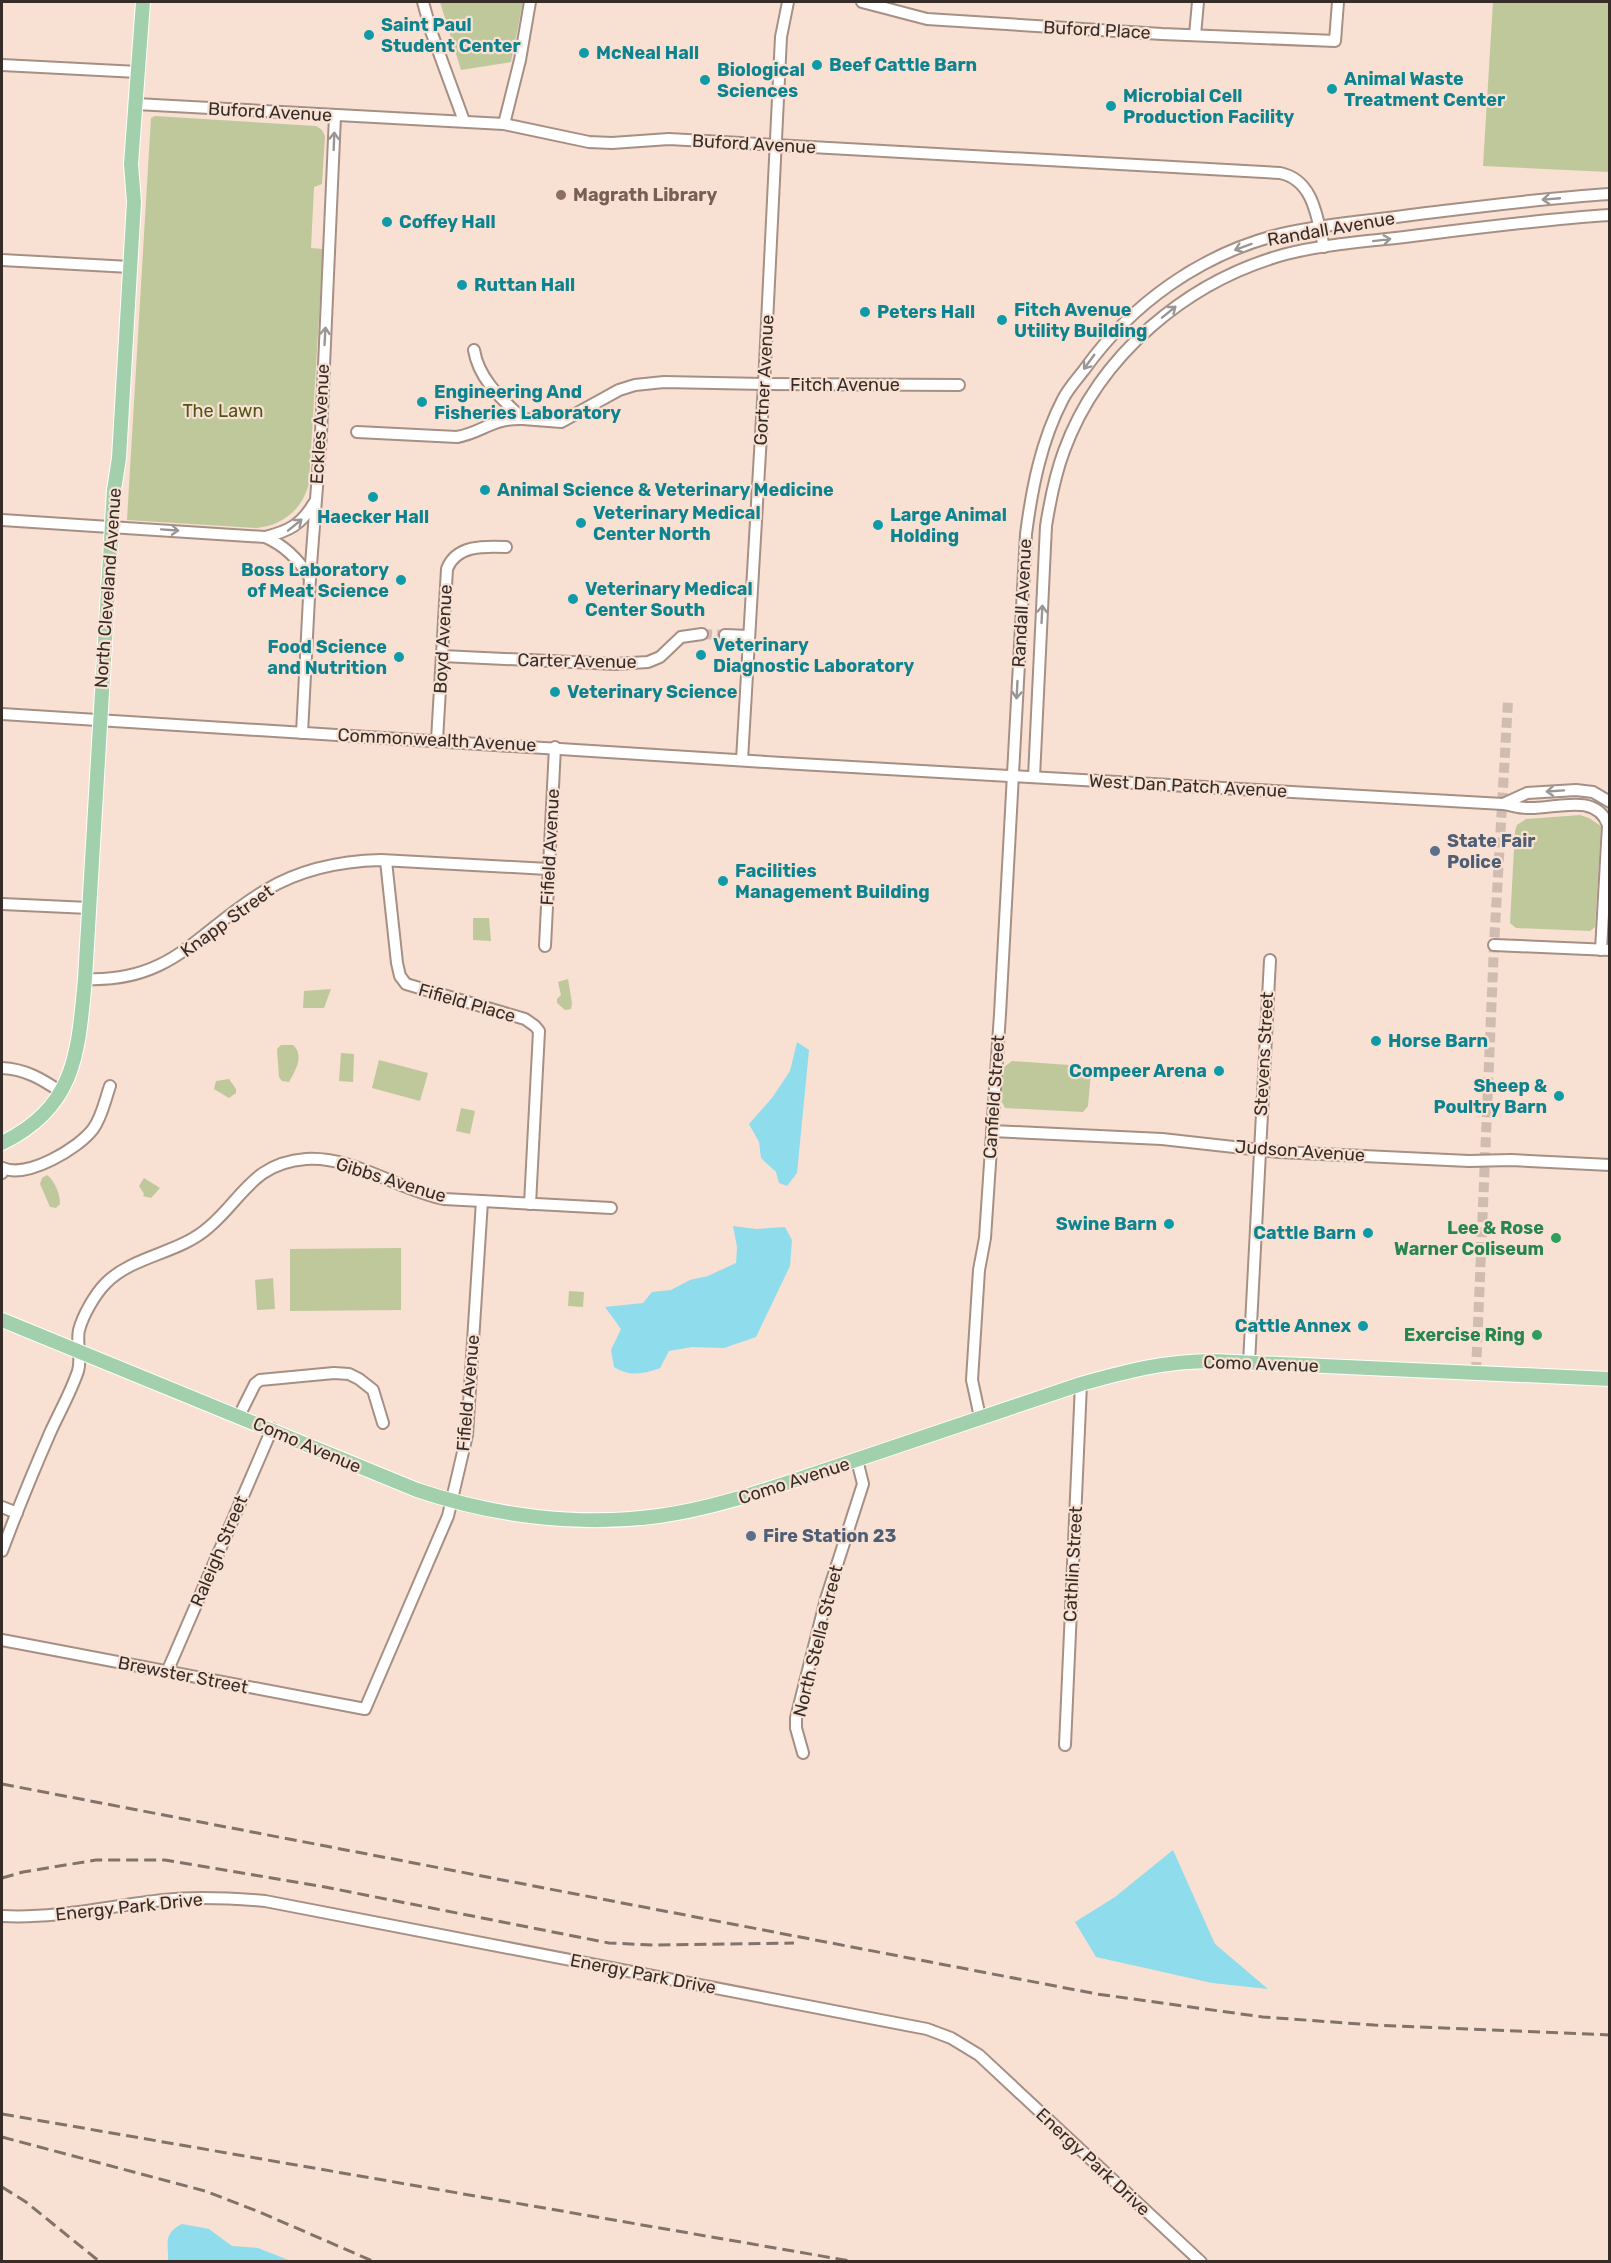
<svg xmlns="http://www.w3.org/2000/svg" width="1611" height="2263" font-family="Rubik,sans-serif">
  <style>
    .green { fill: #bec89a }
    .water { fill: #8fdced }
    .lines { fill: none; stroke-linecap: round; stroke-linejoin: round }
    .minor-tunnel { stroke: #d1bcb1; stroke-width: 10; stroke-dasharray: 10 5; stroke-linecap: butt }
    .minor-casing { stroke: #a68f84; stroke-width: 14 }
    .major-casing { stroke: #fff; stroke-width: 16 }
    .minor { stroke: #fff; stroke-width: 10 }
    .major { stroke: #a3d0ac; stroke-width: 14 }
    .rail { stroke: #81726a; stroke-width: 3; stroke-dasharray: 12 6; stroke-linecap: butt }
    .oneway { stroke: #9a9694 }
    .culture-dot { fill: #0f9aa8; stroke: #f8e0d3; stroke-width: 2 }
    .education-dot { fill: #8d6e63; stroke: #f8e0d3; stroke-width: 2 }
    .service-dot { fill: #5c6f8a; stroke: #f8e0d3; stroke-width: 2 }
    .leisure-dot { fill: #2e9e5b; stroke: #f8e0d3; stroke-width: 2 }
    .labels { text-anchor: middle; dominant-baseline: central; stroke-width: 4.5; stroke-linejoin: round; paint-order: stroke }
    .culture-label { font-size: 18px; font-weight: bold; fill: #0d838f; stroke: #f8e0d3; text-anchor: start }
    .street-label { font-size: 18px; fill: #362d28; stroke: #f8e0d3 }
    .education-label { font-size: 18px; font-weight: bold; fill: #785e54; stroke: #f8e0d3; text-anchor: start }
    .park-label { font-size: 18px; fill: #4d5615; stroke: #f8e0d3 }
    .service-label { font-size: 18px; font-weight: bold; fill: #4e5e75; stroke: #f8e0d3; text-anchor: start }
    .leisure-label { font-size: 18px; font-weight: bold; fill: #27864d; stroke: #f8e0d3; text-anchor: end }
  </style>
  <rect width="100%" height="100%" fill="#f8e0d3"/>
  <g class="green">
    <path d="M440,2H523L511,62L461,70Z"/>
    <path d="M1493,2H1609V172L1483,166Z"/>
    <path d="M155,116L316,126L322,130L325,136L322,184L314,187L311,248L323,249L309,483C303,509 282,526 256,528L127,520L151,118Z"/>
    <path d="M1580,815L1589,818L1601,826L1595,927L1590,931L1516,928L1510,923L1515,831L1517,825L1526,819Z"/>
    <path d="M473,918H489L491,941L473,940Z"/>
    <path d="M568,979L572,1003L571,1009L565,1010L557,1003V999L561,995L558,982Z"/>
    <path d="M331,989L324,1008H303L304,991Z"/>
    <path d="M281,1045H293C305,1056 295,1071 289,1082L282,1081L279,1077L277,1049Z"/>
    <path d="M341,1053L354,1054L353,1082L339,1081Z"/>
    <path d="M379,1060L428,1073L420,1101L372,1088Z"/>
    <path d="M1012,1061L1084,1066L1091,1072L1088,1106L1083,1112L1005,1108L1001,1100L1004,1067Z"/>
    <path d="M229,1079L236,1089V1093L229,1098L214,1089L216,1081Z"/>
    <path d="M461,1108L475,1111L470,1134L456,1131Z"/>
    <path d="M47,1175C55,1181 60,1194 60,1204L56,1208L50,1207L40,1184L42,1178Z"/>
    <path d="M144,1178L160,1188L151,1198L143,1196L144,1194L139,1186Z"/>
    <path d="M401,1248V1310L290,1311V1249Z"/>
    <path d="M273,1278L275,1309L257,1310L255,1280Z"/>
    <path d="M569,1291L584,1292L583,1307L568,1306Z"/>
  </g>
  <g class="water">
    <path d="M797,1042L809,1050L797,1173L787,1186L779,1183L776,1172L761,1158L759,1142L749,1124L772,1098L790,1071Z"/>
    <path d="M733,1226L756,1229L785,1227L792,1240L790,1266L756,1337L724,1348L692,1347L669,1351L660,1368C644,1374 629,1377 614,1367L611,1350L621,1329L605,1307L643,1303L652,1292L671,1290L690,1280L708,1276L736,1263L737,1247Z"/>
    <path d="M1173,1850L1215,1944L1268,1989L1212,1983L1096,1957L1075,1922L1115,1897Z"/>
    <path d="M182,2224L209,2229L232,2246L258,2248L291,2261H168C169,2244 162,2234 182,2224Z"/>
  </g>
  <g class="lines">
    <g class="minor-tunnel">
      <path d="M702,634L725,635"/>
      <path d="M1476,1372L1494,945L1508,701"/>
    </g>
    <defs>
      <g id="minor">
        <path d="M423,2L431,31L464,121"/>
        <path d="M862,2L927,19L1162,34L1335,41L1338,2"/>
        <path d="M1195,35L1198,2"/>
        <path d="M2,65L138,72"/>
        <path d="M136,104L504,124L589,142L612,143L669,139L1280,173C1314,180 1317,218 1324,247"/>
        <path d="M504,124L520,60L530,2"/>
        <path d="M2,260L130,267"/>
        <path d="M474,350C479,380 502,399 523,419L561,422L619,390L635,385L664,382L764,384L959,385"/>
        <path d="M357,432L457,437C484,432 491,418 523,419"/>
        <path d="M2,520L265,537C284,545 299,560 310,578"/>
        <path d="M265,537C289,531 301,525 314,503"/>
        <path d="M725,635L749,636"/>
        <path d="M442,656L615,664L648,662L660,657L681,637L702,634"/>
        <path d="M2,714L782,763L1503,804C1511,805 1519,808 1527,808C1553,810 1596,791 1608,825L1601,950"/>
        <path d="M302,733L310,578L321,434L335,116"/>
        <path d="M437,740L447,569C456,545 484,546 506,547"/>
        <path d="M742,760L764,384L781,37L788,2"/>
        <path d="M1034,777L1046,526C1050,501 1055,475 1064,451C1099,355 1187,281 1286,254C1329,243 1376,241 1420,235C1483,227 1546,219 1610,215"/>
        <path d="M1503,804L1527,793L1576,790L1593,792L1610,802"/>
        <path d="M386,861L397,963L400,976L406,984L525,1019L535,1026L539,1031L530,1204"/>
        <path d="M2,904L89,908"/>
        <path d="M1494,945L1610,950"/>
        <path d="M545,946L555,747"/>
        <path d="M85,979C174,983 199,929 266,890C301,869 341,861 381,860L548,869"/>
        <path d="M2,1068C25,1069 42,1079 61,1092"/>
        <path d="M992,1131L1162,1139L1279,1152L1469,1161L1511,1160L1610,1165"/>
        <path d="M2,1173L3,1168C27,1179 79,1148 93,1129C102,1117 105,1100 110,1086"/>
        <path d="M1249,1363L1270,960"/>
        <path d="M239,1416L255,1384L260,1380L334,1373L349,1374L359,1379L373,1390L383,1423"/>
        <path d="M980,1417L972,1380L979,1270L985,1238L1000,1014L1026,534C1032,488 1041,441 1063,399C1068,389 1077,379 1084,370C1132,303 1201,254 1281,234C1323,224 1368,221 1411,215C1477,207 1543,198 1610,194"/>
        <path d="M2,1507L17,1513"/>
        <path d="M2,1551C17,1511 33,1472 50,1433C59,1413 71,1392 78,1371C82,1358 76,1343 79,1330C83,1315 95,1294 106,1283C134,1255 179,1254 209,1227C243,1198 253,1163 306,1159C354,1156 398,1190 444,1199L611,1208"/>
        <path d="M2,1640L365,1709L448,1516L467,1435L482,1201"/>
        <path d="M167,1672L272,1429"/>
        <path d="M1065,1745L1081,1384"/>
        <path d="M803,1753L796,1728V1718L826,1599L863,1484L857,1460"/>
        <path d="M2,1916C56,1919 109,1906 163,1900C197,1896 231,1898 265,1901L927,2029L951,2038L979,2055L1201,2262"/>
      </g>
      <g id="major">
        <path d="M2,1143C76,1107 78,1053 85,979L114,490L119,458L134,202L131,164L143,2"/>
        <path d="M2,1320L417,1490C494,1516 578,1527 659,1516C717,1508 771,1488 826,1470C911,1442 996,1412 1081,1384C1127,1371 1165,1361 1214,1361L1610,1379"/>
      </g>
    </defs>
    <use href="#minor" class="minor-casing"/>
    <use href="#major" class="major-casing"/>
    <use href="#minor" class="minor"/>
    <use href="#major" class="major"/>
    <g class="rail">
      <path d="M2,1784L1097,1994L1263,2017L1374,2025L1610,2035"/>
      <path d="M2,1878L23,1872L96,1860H165L325,1887L609,1943L653,1945L794,1943"/>
      <path d="M2,2114L856,2262"/>
      <path d="M2,2137L205,2191L257,2211L375,2262"/>
      <path d="M2,2187L26,2202L100,2262"/>
    </g>
  </g>
  <defs><path id="oneway-shaft" d="M-6 0H5M1.5-3L5.5 0L1.5 3" fill="none" stroke-width="1.6" stroke-linecap="round" stroke-linejoin="round" transform="scale(1.5)"/></defs>
  <g class="oneway">
    <use href="#oneway-shaft" transform="translate(334 141) rotate(-88)"/>
    <use href="#oneway-shaft" transform="translate(1551 199) rotate(175)"/>
    <use href="#oneway-shaft" transform="translate(1382 240) rotate(-7)"/>
    <use href="#oneway-shaft" transform="translate(1243 247) rotate(160)"/>
    <use href="#oneway-shaft" transform="translate(1169 312) rotate(-39)"/>
    <use href="#oneway-shaft" transform="translate(325 336) rotate(-87)"/>
    <use href="#oneway-shaft" transform="translate(1089 362) rotate(126)"/>
    <use href="#oneway-shaft" transform="translate(295 525) rotate(-39)"/>
    <use href="#oneway-shaft" transform="translate(170 530) rotate(4)"/>
    <use href="#oneway-shaft" transform="translate(1042 614) rotate(-87)"/>
    <use href="#oneway-shaft" transform="translate(1017 690) rotate(93)"/>
    <use href="#oneway-shaft" transform="translate(1555 791) rotate(176)"/>
  </g>
  <g class="culture-dot">
    <circle cx="369" cy="35" r="6"/>
    <circle cx="584" cy="53" r="6"/>
    <circle cx="817" cy="65" r="6"/>
    <circle cx="705" cy="80" r="6"/>
    <circle cx="1332" cy="89" r="6"/>
    <circle cx="1111" cy="106" r="6"/>
    <circle cx="387" cy="222" r="6"/>
    <circle cx="462" cy="285" r="6"/>
    <circle cx="865" cy="312" r="6"/>
    <circle cx="1002" cy="320" r="6"/>
    <circle cx="422" cy="402" r="6"/>
    <circle cx="485" cy="490" r="6"/>
    <circle cx="373" cy="497" r="6"/>
    <circle cx="581" cy="523" r="6"/>
    <circle cx="878" cy="525" r="6"/>
    <circle cx="401" cy="580" r="6"/>
    <circle cx="573" cy="599" r="6"/>
    <circle cx="701" cy="655" r="6"/>
    <circle cx="399" cy="657" r="6"/>
    <circle cx="555" cy="692" r="6"/>
    <circle cx="723" cy="881" r="6"/>
    <circle cx="1376" cy="1041" r="6"/>
    <circle cx="1219" cy="1071" r="6"/>
    <circle cx="1559" cy="1096" r="6"/>
    <circle cx="1169" cy="1224" r="6"/>
    <circle cx="1368" cy="1233" r="6"/>
    <circle cx="1363" cy="1326" r="6"/>
  </g>
  <circle class="education-dot" cx="561" cy="195" r="6"/>
  <g class="service-dot">
    <circle cx="1435" cy="851" r="6"/>
    <circle cx="751" cy="1536" r="6"/>
  </g>
  <g class="leisure-dot">
    <circle cx="1556" cy="1238" r="6"/>
    <circle cx="1537" cy="1335" r="6"/>
  </g>
  <g class="labels">
    <g class="culture-label">
      <text x="381" y="25">Saint Paul<tspan x="381" dy="21">Student Center</tspan></text>
      <text x="596" y="53">McNeal Hall</text>
      <text x="829" y="65">Beef Cattle Barn</text>
      <text x="717" y="70">Biological<tspan x="717" dy="21">Sciences</tspan></text>
      <text x="1344" y="79">Animal Waste<tspan x="1344" dy="21">Treatment Center</tspan></text>
      <text x="1123" y="96">Microbial Cell<tspan x="1123" dy="21">Production Facility</tspan></text>
      <text x="399" y="222">Coffey Hall</text>
      <text x="474" y="285">Ruttan Hall</text>
      <text x="1014" y="310">Fitch Avenue<tspan x="1014" dy="21">Utility Building</tspan></text>
      <text x="877" y="312">Peters Hall</text>
      <text x="434" y="392">Engineering And<tspan x="434" dy="21">Fisheries Laboratory</tspan></text>
      <text x="497" y="490">Animal Science &amp; Veterinary Medicine</text>
      <text x="593" y="513">Veterinary Medical<tspan x="593" dy="21">Center North</tspan></text>
      <text x="890" y="515">Large Animal<tspan x="890" dy="21">Holding</tspan></text>
      <text x="373" y="517" text-anchor="middle">Haecker Hall</text>
      <text x="389" y="570" text-anchor="end">Boss Laboratory<tspan x="389" dy="21">of Meat Science</tspan></text>
      <text x="585" y="589">Veterinary Medical<tspan x="585" dy="21">Center South</tspan></text>
      <text x="713" y="645">Veterinary<tspan x="713" dy="21">Diagnostic Laboratory</tspan></text>
      <text x="387" y="647" text-anchor="end">Food Science<tspan x="387" dy="21">and Nutrition</tspan></text>
      <text x="567" y="692">Veterinary Science</text>
      <text x="735" y="871">Facilities<tspan x="735" dy="21">Management Building</tspan></text>
      <text x="1388" y="1041">Horse Barn</text>
      <text x="1207" y="1071" text-anchor="end">Compeer Arena</text>
      <text x="1547" y="1086" text-anchor="end">Sheep &amp;<tspan x="1547" dy="21">Poultry Barn</tspan></text>
      <text x="1157" y="1224" text-anchor="end">Swine Barn</text>
      <text x="1356" y="1233" text-anchor="end">Cattle Barn</text>
      <text x="1351" y="1326" text-anchor="end">Cattle Annex</text>
    </g>
    <g class="street-label">
      <text transform="translate(1097 30) rotate(3)">Buford Place</text>
      <text transform="translate(270 112) rotate(3)">Buford Avenue</text>
      <text transform="translate(754 144) rotate(3)">Buford Avenue</text>
      <text transform="translate(1331 229) rotate(-10)">Randall Avenue</text>
      <text transform="translate(764 380) rotate(-87)">Gortner Avenue</text>
      <text x="845" y="385">Fitch Avenue</text>
      <text transform="translate(320 424) rotate(-87)">Eckles Avenue</text>
      <text transform="translate(108 588) rotate(-86)">North Cleveland Avenue</text>
      <text transform="translate(1022 603) rotate(-87)">Randall Avenue</text>
      <text transform="translate(443 639) rotate(-87)">Boyd Avenue</text>
      <text transform="translate(577 661) rotate(1)">Carter Avenue</text>
      <text transform="translate(437 740) rotate(3)">Commonwealth Avenue</text>
      <text transform="translate(1188 786) rotate(3)">West Dan Patch Avenue</text>
      <text transform="translate(550 847) rotate(-87)">Fifield Avenue</text>
      <text transform="translate(227 921) rotate(-36)">Knapp Street</text>
      <text transform="translate(467 1003) rotate(16)">Fifield Place</text>
      <text transform="translate(1264 1054) rotate(-87)">Stevens Street</text>
      <text transform="translate(994 1097) rotate(-86)">Canfield Street</text>
      <text transform="translate(1300 1151) rotate(4)">Judson Avenue</text>
      <text transform="translate(391 1180) rotate(17)">Gibbs Avenue</text>
      <text transform="translate(1261 1364) rotate(2)">Como Avenue</text>
      <text transform="translate(468 1393) rotate(-85)">Fifield Avenue</text>
      <text transform="translate(307 1445) rotate(23)">Como Avenue</text>
      <text transform="translate(794 1481) rotate(-18)">Como Avenue</text>
      <text transform="translate(219 1551) rotate(-67)">Raleigh Street</text>
      <text transform="translate(1073 1564) rotate(-87)">Cathlin Street</text>
      <text transform="translate(818 1641) rotate(-76)">North Stella Street</text>
      <text transform="translate(183 1675) rotate(11)">Brewster Street</text>
      <text transform="translate(129 1907) rotate(-6)">Energy Park Drive</text>
      <text transform="translate(643 1974) rotate(11)">Energy Park Drive</text>
      <text transform="translate(1093 2162) rotate(43)">Energy Park Drive</text>
    </g>
    <g class="education-label">
      <text x="573" y="195">Magrath Library</text>
    </g>
    <g class="park-label">
      <text x="223" y="411">The Lawn</text>
    </g>
    <g class="service-label">
      <text x="1447" y="841">State Fair<tspan x="1447" dy="21">Police</tspan></text>
      <text x="763" y="1536">Fire Station 23</text>
    </g>
    <g class="leisure-label">
      <text x="1544" y="1228">Lee &amp; Rose<tspan x="1544" dy="21">Warner Coliseum</tspan></text>
      <text x="1525" y="1335">Exercise Ring</text>
    </g>
  </g>
  <rect width="1611" height="2263" fill="none" stroke="#362d28" stroke-width="6"/>
</svg>
